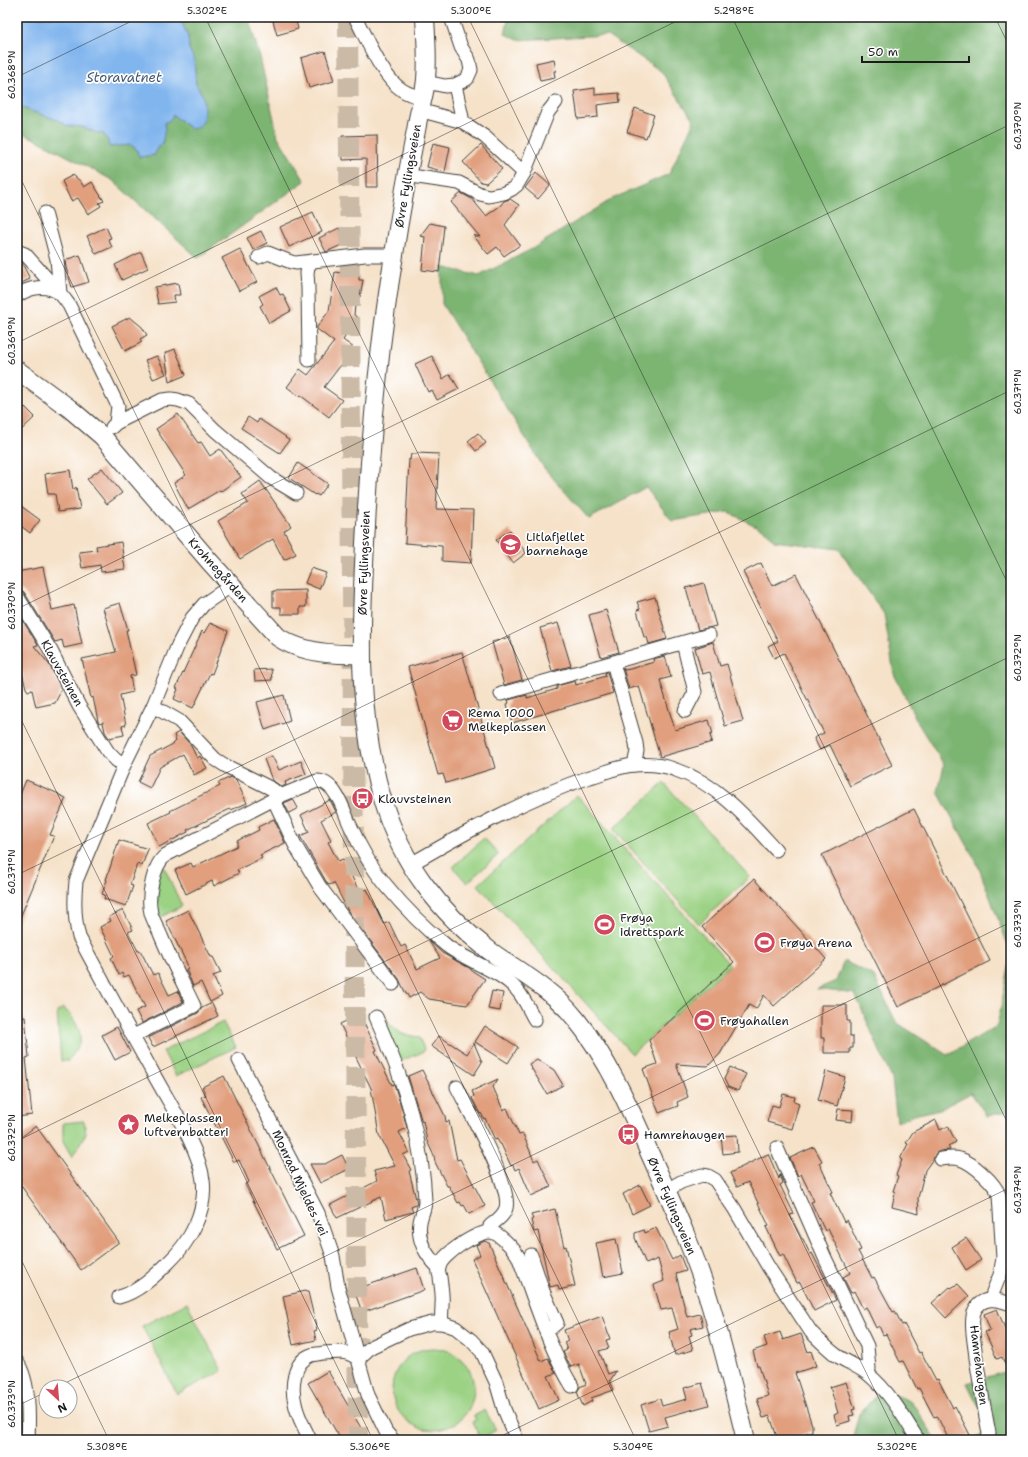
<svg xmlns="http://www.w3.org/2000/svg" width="1028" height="1457" font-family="'Shantell Sans',sans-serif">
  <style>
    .green { fill: #9bd284; stroke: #5c7750 }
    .forest { fill: #7cb472; stroke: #4c6847 }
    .water { fill: #81b5ee; stroke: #4e6885 }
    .building { fill: #e19f7e }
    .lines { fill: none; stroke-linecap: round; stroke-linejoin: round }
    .primary-tunnel { stroke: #cabaa6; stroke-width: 20; stroke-dasharray: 20 10; stroke-linecap: butt }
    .minor-casing { stroke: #3d3a36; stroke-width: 15 }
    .secondary-casing { stroke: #3d3a36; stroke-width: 20 }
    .minor { stroke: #fff; stroke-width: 13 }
    .secondary { stroke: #fff; stroke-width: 18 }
    .ticks { fill: none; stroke: #1c1c1c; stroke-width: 1; stroke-opacity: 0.45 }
    .labels { text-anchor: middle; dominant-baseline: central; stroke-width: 3.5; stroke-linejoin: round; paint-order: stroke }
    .street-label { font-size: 12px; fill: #1c1c1c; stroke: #fff }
    .poi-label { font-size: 12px; fill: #1c1c1c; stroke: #fff; text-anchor: start }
    .water-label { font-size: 13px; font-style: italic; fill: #445970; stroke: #fff }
    .neatline { fill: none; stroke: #1c1c1c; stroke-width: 1.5 }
    .ticks-label { font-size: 10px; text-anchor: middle; fill: #1c1c1c }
  </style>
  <rect width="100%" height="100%" fill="#fff"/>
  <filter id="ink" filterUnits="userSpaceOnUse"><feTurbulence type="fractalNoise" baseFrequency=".025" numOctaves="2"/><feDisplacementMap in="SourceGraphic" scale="8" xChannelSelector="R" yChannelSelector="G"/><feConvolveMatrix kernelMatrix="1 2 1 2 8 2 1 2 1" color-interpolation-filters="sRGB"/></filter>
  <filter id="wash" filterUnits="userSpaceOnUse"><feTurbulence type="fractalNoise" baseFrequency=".012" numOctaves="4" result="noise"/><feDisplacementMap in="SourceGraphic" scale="16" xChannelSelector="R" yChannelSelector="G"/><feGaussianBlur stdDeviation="0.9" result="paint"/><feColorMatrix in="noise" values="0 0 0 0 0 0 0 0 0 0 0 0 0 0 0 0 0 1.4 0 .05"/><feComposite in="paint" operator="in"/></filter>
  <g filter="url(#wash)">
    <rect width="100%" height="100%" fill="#f6e2c9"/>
    <g class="green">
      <path d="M664,783L750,877L699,924L613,829Z"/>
      <path d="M577,795L730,965L632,1054L478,885Z"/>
      <path d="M484,838L499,854L467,883L453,867Z"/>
      <path d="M164,867L182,906L155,920L157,878Z"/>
      <path d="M63,1008C72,1014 84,1033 79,1044C77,1050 72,1056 68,1061H61L57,1012Z"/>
      <path d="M386,1021L402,1034L419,1037L424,1049L423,1052L400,1061L384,1023Z"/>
      <path d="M223,1022L236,1047L176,1076L163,1051Z"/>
      <path d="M84,1121L86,1133L72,1157L63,1141V1123Z"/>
      <path d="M187,1303L222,1371L177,1394L142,1326Z"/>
      <circle cx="433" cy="1389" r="41"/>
      <path d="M485,1410L496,1430L481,1439L472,1422L476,1420L474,1416Z"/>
    </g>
    <g class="forest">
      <path d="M180,17H248L260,57L278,137L305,181L198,258L112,180L37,140L17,131V106L60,121L67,126L82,127L97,133L104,134C110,144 119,147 131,145L137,150L139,157L155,155L164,123L174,115L191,129L203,96L196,84L194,59L189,49L188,37Z"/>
      <path d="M509,17H1011V953L977,863L938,792L944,765L919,725L894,674L884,614L839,549L774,541L766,531L728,512L672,521L646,487L589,519L544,468L442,304V267L479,276L532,249L612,199L669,174L694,121L661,71L607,35L518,40L505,34Z"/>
      <path d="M1011,957V1111L987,1116L971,1093L940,1109L914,1115L897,1122L892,1079L855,994L817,989L836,981L844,961L874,976L896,1022L947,1055L997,1026Z"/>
      <path d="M1011,1370V1440H974L990,1429L967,1383Z"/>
      <path d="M882,1389L912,1402L936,1440H852L859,1414Z"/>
    </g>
    <path class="water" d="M17,17H180L188,37L189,49L194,59L196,84L203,96L204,108L203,122L196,128L191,129L173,115L170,120L164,123L165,128L162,145L157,148L155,155L139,157L137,150L131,145L109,147L108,141L104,134L97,133L82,127L67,126L60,121L17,106Z"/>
    <g id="blocks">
      <g class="building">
        <path d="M272,17H295L298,29L277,35Z"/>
        <path d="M325,51L334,81L309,88L301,58Z"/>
        <path d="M554,59L556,71H554L555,78L540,81L536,63Z"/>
        <path d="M595,88V95L619,93L620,102L597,105L598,117L578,119L574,91Z"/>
        <path d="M635,108L654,115L646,138L627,132Z"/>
        <path d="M377,135L378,187H366V159L343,160L342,136Z"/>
        <path d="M433,143L450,147L445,172L427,167Z"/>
        <path d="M481,145L502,169L486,183L481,182L463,162Z"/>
        <path d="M536,173L550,185L538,199L525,188Z"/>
        <path d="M73,175L80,181L84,187L92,182L104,201L99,203L101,206L88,214L78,198L71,201L62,181Z"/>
        <path d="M461,193L472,199L486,216L500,206L504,201L510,199L519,205L505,225L520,245L504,256L497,247L488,254L473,235L480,237L451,202Z"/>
        <path d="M313,212L322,232L289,247L280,227Z"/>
        <path d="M430,223L444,226L439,272L422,270L425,237L420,236Z"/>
        <path d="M106,227L111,238L108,239L112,247L96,254L87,236Z"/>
        <path d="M339,228L346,243L326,252L319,238Z"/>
        <path d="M261,231L267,243L253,250L247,238Z"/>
        <path d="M240,249L257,282L239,291L222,258Z"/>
        <path d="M141,252L148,268L122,280L115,265Z"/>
        <path d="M80,255L89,282L72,287L66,268L65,260Z"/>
        <path d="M17,260L21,261L30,279L17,285Z"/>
        <path d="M335,272L359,276V280H363L360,297L356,296L354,315L358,318L343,340L354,348L324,387L342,400L329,417L300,395L299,396L287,387L300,369L308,375L334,342L317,329V327L329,311Z"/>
        <path d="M178,283L180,295H174L175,302L158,304L155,287Z"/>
        <path d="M276,287L280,295L283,294L291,311L269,323L260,306L263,304L259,296Z"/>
        <path d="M130,317L142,327L147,335L140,339L142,342L125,351L112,326Z"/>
        <path d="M175,349L186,375L169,382L165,353Z"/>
        <path d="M157,356L166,374L153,379L145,360Z"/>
        <path d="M432,356L443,379L450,374L459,389L437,400L432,390L428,392L415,364Z"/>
        <path d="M25,407L35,417L17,434V414Z"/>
        <path d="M178,414L198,443L201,442L210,456L220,449L241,477L221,491L220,490L188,509L174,483L186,475L156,429Z"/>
        <path d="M248,417L257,423L259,419L286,437L285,438L289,440L280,453L241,428Z"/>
        <path d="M478,433L486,443L476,451L468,441Z"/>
        <path d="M417,453L439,454L436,509L473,510L471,563L442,561V546L405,543L409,459L410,460L411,454H417Z"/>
        <path d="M298,463L328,484L319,496L316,494L315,495L289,478Z"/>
        <path d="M102,468L122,493L107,504L87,479Z"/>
        <path d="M70,470L73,490L76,487L80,509L58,512L55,494H48L45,474Z"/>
        <path d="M260,481L291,526L284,531L296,554L284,560L273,539L240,559L218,521L248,503L242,494Z"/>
        <path d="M17,503L40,520L30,533L17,523Z"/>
        <path d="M510,530L526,553L513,563L496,540Z"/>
        <path d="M121,542L125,569L101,572L100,565L82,568L79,552L97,550L96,546Z"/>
        <path d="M761,563L772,586L796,574L892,765L850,786L830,745L820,750L814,738L824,733L784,653L774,658L768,646L778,641L743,572Z"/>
        <path d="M43,567L52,610L74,605L82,644L64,648L62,640L55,642L24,592L17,588V572Z"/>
        <path d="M311,568L326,573L319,589L305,583Z"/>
        <path d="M704,583L716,626L698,630L686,588Z"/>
        <path d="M306,590V607H300V614H281V607H273V591Z"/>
        <path d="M655,597L667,639L649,644L647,637H644L637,610L640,609L637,602Z"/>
        <path d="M120,603L128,630H126L136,675L130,676L133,692L120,695L126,725L122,726L124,735L109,738L105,732L103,722L99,723L98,721L93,697L91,698L82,659L116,652L103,608Z"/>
        <path d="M606,610L619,652L601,657L589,615Z"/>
        <path d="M17,611L38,645L34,646L49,664L60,686L61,691L55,703L36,707L32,690L28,691L26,688L17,653Z"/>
        <path d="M210,623L228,631L212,674L210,673L193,708L174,699L178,689L176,688L202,631L204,633Z"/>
        <path d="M558,623L571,666L552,671L540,628Z"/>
        <path d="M510,637L522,680L504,685L492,642Z"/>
        <path d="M713,642L720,666L727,664L743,721L725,726L710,672L702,674L695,648Z"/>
        <path d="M462,652L495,768L446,783L443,774L438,775L408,667Z"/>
        <path d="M665,656L671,677L660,680L675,730L709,720L713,734L710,735L712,742L660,757L639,686L629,689L623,668L624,670L630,669L654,662L653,659Z"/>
        <path d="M271,669L272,680L255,681L254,670Z"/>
        <path d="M607,672L613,693L512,723L507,704L509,703L508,700L527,695V698L557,689V686L575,681L576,685L606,676L605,673Z"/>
        <path d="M284,695L290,721L265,730L257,702Z"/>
        <path d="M179,732L190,744L197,758L200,756L207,768L194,775L183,754L160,767L150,788L138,782L150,756L173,744L176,741L174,735Z"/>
        <path d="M272,756L279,770L301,761L306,774L285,782L286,785L282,787L272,780L264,759Z"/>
        <path d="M231,777L236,780L247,803L231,810L230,809L191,828L187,830L188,832L159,847L148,823L171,812L170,811L220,786L218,783Z"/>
        <path d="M26,780L59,794V795L66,798L50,835L54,836L17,925V802Z"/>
        <path d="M293,799L298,808L289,813L284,803Z"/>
        <path d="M330,800L336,812L321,820L331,840L328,842L338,861L343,859L360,893L367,889L384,924L389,922L401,947L405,945L417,969L440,958L428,940L442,953L471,969V970L485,979L467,1005L429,999L420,992L409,998L407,994H406L399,979L348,911L334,883L329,885L327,883L300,836L309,832L301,815Z"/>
        <path d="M914,809L990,961L898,1007L822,855Z"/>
        <path d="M274,819L285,843L260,855L262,858L237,870L239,873L214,886L212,881L186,894L175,870L191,863L193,867L237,846V841L259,830L258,827Z"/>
        <path d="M119,840L148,849L142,866L137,864L130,885L133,886L126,906L104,899L105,895L102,894L107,880H106Z"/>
        <path d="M754,879L826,959L774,1006L764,995L756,1009L749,1005L720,1054L708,1066L676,1064L688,1097L677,1102L678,1106L659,1113L643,1069L657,1064L649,1040L734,962L702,927Z"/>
        <path d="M123,910L133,930L128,932L138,951L140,950L153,975L158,973L169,995L178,991L183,1002L142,1023L136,1011L145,1007L129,975L124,977L122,973L119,975L111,958L114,956L100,927L111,921L109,917Z"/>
        <path d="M188,910L211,957H213L221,973L213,976L222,996L210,1002L201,982L193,986L186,969H188L187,964L166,921Z"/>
        <path d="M492,991L503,993L500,1011L488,1009Z"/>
        <path d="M212,1003L218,1016L153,1047L148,1038L198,1013L202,1008Z"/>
        <path d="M821,1005H847V1021H850V1036H853V1048H850V1053H824V1038H821Z"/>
        <path d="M360,1014L377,1050L375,1051L392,1085L394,1084L402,1109L407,1128L399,1132L409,1152L403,1155L411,1170L409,1171L417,1203L416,1205L411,1207L413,1212L386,1219L381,1197L337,1218L330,1205L377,1181L374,1171L395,1166L379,1135L371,1088L340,1024Z"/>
        <path d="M25,1017L29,1057L26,1058L32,1115L17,1117V1018Z"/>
        <path d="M485,1026L518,1047L508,1063L475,1042Z"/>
        <path d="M117,1027L130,1052L115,1060L102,1035Z"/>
        <path d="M439,1036L467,1054L474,1043L482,1062L474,1075L431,1046Z"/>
        <path d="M537,1059L554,1070L563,1085L547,1094L529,1064Z"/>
        <path d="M730,1067L746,1074L738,1091L728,1087L724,1079Z"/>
        <path d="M422,1070L445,1116L446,1122L449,1121L457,1160L460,1159L485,1206L469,1214L464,1205L462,1206L460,1202L458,1203L449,1186H447L435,1162L434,1156L427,1141L423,1121L422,1122L408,1076Z"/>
        <path d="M826,1071L845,1077L837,1106L818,1100Z"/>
        <path d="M224,1076L304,1236L277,1249L245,1184L249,1182L239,1160L234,1162L201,1097L206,1095L202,1087Z"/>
        <path d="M498,1079L493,1087L503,1110L507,1108L519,1135L523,1134L534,1161L538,1159L551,1187L531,1196L519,1168L515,1170L513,1165L511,1166L501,1144H500L497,1139L495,1140L485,1118L484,1119L481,1113L480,1114L472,1098L474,1096L472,1091Z"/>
        <path d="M783,1094L795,1097L794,1101L799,1103L792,1129L767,1122L772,1105L779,1107Z"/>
        <path d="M838,1109L853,1110L852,1122L836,1120Z"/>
        <path d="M936,1120L940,1130L948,1126L956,1142L948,1146L950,1150L940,1151L936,1153L933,1159L925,1170L918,1198L919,1214L892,1207L895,1192L893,1191L898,1176L896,1175L902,1160L900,1159L908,1144L906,1143L913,1132Z"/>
        <path d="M36,1126L119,1242L81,1270L17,1180V1140Z"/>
        <path d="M737,1135L738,1152L723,1154L721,1136Z"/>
        <path d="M814,1147L822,1161L819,1163L833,1192L830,1193L844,1222L847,1220L861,1250L858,1251L872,1278L874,1277L893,1312L895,1311L902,1325L904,1324L919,1353L921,1352L936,1380L938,1379L953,1408L955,1406L970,1435L961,1440H949L937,1416L934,1417L919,1388L917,1389L903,1361L900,1362L886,1334L883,1335L879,1326L876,1328L866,1307L863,1309L854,1291L851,1293L843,1277L850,1273L828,1229L825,1231L811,1202L814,1201L801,1174L798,1176L790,1158Z"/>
        <path d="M768,1154L779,1179L780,1175L783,1183L780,1185L794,1214L790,1215L802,1239H803L810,1254L812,1253L836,1300L814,1311L800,1282L797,1283L783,1254L780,1256L766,1227L769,1226L748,1182L737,1187L730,1173Z"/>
        <path d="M342,1155L349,1169L320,1183L310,1164H325Z"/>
        <path d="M640,1185L650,1205L632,1214L623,1194Z"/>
        <path d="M555,1209L564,1247L566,1246L575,1286L559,1290L558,1285L550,1287L538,1231L534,1232L531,1220L533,1219L531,1215Z"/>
        <path d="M656,1228L672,1260L680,1255L686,1271L676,1274L687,1317L700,1314L703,1326L690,1329L692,1335L689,1336L693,1350L675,1355L669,1332L678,1329L672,1308L661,1310L654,1285L664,1281L658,1259L646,1264L635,1238V1233L644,1230L645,1233Z"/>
        <path d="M966,1238L981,1260L966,1270L952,1247Z"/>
        <path d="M616,1239L623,1273L603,1277L596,1243Z"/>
        <path d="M485,1241L489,1243L541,1361L548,1358L556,1373L548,1376L559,1400L539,1409L472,1259L480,1255L476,1245Z"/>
        <path d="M417,1268L424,1290L362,1312L354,1290Z"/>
        <path d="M958,1284L969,1296L946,1318L932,1303L950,1287L951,1288Z"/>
        <path d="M305,1291L306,1292H308L317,1330L314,1331L316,1340L293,1345L283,1296Z"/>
        <path d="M997,1309L1011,1343V1377L1002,1357L997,1359L985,1332L990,1330L984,1314Z"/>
        <path d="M602,1316L610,1339L606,1340L609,1348L599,1351L608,1374L616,1371L610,1381L614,1390L591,1398L592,1401L583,1406L577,1392L580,1387L586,1384L579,1364L571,1367L563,1352L567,1350L564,1342L568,1341L564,1330Z"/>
        <path d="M780,1332L783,1340L801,1334L808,1352L811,1351L816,1366L795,1373L812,1425V1431L793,1438L794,1440H778L770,1416L763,1418L757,1399L768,1396L759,1366H757L753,1351L767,1346L764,1337Z"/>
        <path d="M328,1371L368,1440H341L308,1383Z"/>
        <path d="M846,1382L855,1409L852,1410L854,1415L849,1416L850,1421L837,1425L834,1415L838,1413L830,1387Z"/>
        <path d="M702,1383L709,1405L665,1417L668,1426L649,1431L641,1405L660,1399L662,1406L687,1399L684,1388Z"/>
      </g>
    </g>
  </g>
  <g filter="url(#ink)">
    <use href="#blocks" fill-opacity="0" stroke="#3d3a36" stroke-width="1"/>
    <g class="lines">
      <path class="primary-tunnel" d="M348,17L358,1440"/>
      <defs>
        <g id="minor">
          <path d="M355,17C367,39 381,76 402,90C408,94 415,96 422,97"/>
          <path d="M426,82L445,86L455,85L467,79L471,70L469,60L461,47L451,17"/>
          <path d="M455,85L463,122"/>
          <path d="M419,110L463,122L485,137L524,173"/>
          <path d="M418,177L459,183L480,194L489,196L504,193L512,189L517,185L524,173L548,112L556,102"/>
          <path d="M45,213L57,259L60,293"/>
          <path d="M17,251L25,254L58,291"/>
          <path d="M259,257L268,253L291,262L296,263L365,255H393"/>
          <path d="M17,296C29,287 46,284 59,293C63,296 66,301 69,305L118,406L116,423L112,427"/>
          <path d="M309,360L308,288L307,273L308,267L312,261"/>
          <path d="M116,423L162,400L171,399L178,400L189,404L215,430L271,478L296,493"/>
          <path d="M17,596L51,651L79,706L108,752L117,761L125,763"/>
          <path d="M683,643L695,692L685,711"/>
          <path d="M613,663L636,743L637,751L634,765"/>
          <path d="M501,694L709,635"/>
          <path d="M153,706L179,721L215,759L226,766L272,789L280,796L317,781C326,781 333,789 337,796C343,805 346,817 351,827C360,847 371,867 385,884C403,906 424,928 447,946C467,961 501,971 516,989C524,997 529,1010 535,1020"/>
          <path d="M274,800L295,845L320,887L393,984"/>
          <path d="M411,864C468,831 527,798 590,777C604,773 619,766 634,765C647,764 664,765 676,770C718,784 747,818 776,850"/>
          <path d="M376,1017C402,1075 423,1138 425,1201C425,1209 421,1215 420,1222C417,1241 426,1255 439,1268"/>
          <path d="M133,1036L194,1006C183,983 171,960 161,936C158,928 153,921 151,913C147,897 153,865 166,855L280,796"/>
          <path d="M239,1060L318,1213L333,1256L338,1287L368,1395L386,1432L393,1440"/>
          <path d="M457,1087C468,1109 512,1186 506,1208C504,1216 496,1221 490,1226L491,1232"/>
          <path d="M777,1148L825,1258L867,1346L869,1369L867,1373"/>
          <path d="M941,1159C948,1158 954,1157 960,1159C973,1163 995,1183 999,1195L1003,1258L1000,1275L993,1292L992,1299"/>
          <path d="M667,1190L681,1182L702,1175L708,1176L715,1180L734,1208L769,1268L811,1332C819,1340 827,1348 836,1355C846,1362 858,1366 868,1374C889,1391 904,1417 918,1440"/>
          <path d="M531,1255L543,1291L557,1323L546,1332"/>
          <path d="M119,1297C138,1292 154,1277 168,1263C190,1242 207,1211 203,1180C199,1147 169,1103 153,1073C128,1028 103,982 79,937C74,918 74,900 76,881L125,763L153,706L178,645L192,618L204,604L232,585"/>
          <path d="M442,1323C441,1316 442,1311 442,1304C443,1295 441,1286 440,1277C439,1274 438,1270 439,1267C442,1254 478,1231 491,1232C499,1233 514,1249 518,1256C535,1300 548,1346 572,1386"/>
          <path d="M358,1359L371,1347L409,1329L432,1323H442L456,1328L471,1340L482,1352L496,1382L504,1409L517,1440"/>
          <path d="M17,1362C30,1381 29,1418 28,1440"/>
          <path d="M310,1440C305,1428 297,1416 295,1403C291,1387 293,1362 311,1355C315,1354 319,1354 323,1353C336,1352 347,1350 358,1359"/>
          <path d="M988,1440L989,1433C984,1408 980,1383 976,1358C975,1345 970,1324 974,1312C981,1295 998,1299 1011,1304"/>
        </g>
        <g id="secondary">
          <path d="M425,17C426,38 428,58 426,79C425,94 419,110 417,125C409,168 400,211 394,255C379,344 371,435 366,525C361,618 355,712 383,802C401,862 440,913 490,951C519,972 552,989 575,1018C607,1057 630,1108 650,1154C671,1201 693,1248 708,1297C723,1344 734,1392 746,1440"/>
          <path d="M17,370L69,408L102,436L210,562L278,637C301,653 334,655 361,654"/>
        </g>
      </defs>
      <use href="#minor" class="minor-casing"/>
      <use href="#secondary" class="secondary-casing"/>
      <use href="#minor" class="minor"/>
      <use href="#secondary" class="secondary"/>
    </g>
  </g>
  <path class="ticks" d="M205,17L899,1440M468,17L1011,1130M732,17L1011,590M995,17L1011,50M17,77L140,17M17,171L636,1440M17,343L685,17M17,609L1011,124M17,711L373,1440M17,875L1011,390M17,1141L1011,656M17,1251L109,1440M57,1387L1011,922M17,1406L46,1392M493,1440L1011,1187"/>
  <defs>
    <symbol id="school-disc" viewBox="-11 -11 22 22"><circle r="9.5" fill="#d1495b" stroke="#fff"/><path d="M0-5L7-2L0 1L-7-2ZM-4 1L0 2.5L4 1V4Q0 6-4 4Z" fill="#fff"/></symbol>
    <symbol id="supermarket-disc" viewBox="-11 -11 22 22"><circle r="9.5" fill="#d1495b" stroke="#fff"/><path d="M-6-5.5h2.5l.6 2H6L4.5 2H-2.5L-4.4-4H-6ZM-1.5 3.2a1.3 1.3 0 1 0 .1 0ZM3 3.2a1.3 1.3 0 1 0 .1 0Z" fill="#fff"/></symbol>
    <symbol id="bus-disc" viewBox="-11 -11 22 22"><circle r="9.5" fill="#d1495b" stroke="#fff"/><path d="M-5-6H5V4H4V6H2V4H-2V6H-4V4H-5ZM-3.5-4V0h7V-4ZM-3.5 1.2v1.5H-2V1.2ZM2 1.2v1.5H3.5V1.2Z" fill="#fff"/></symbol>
    <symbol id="stadium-disc" viewBox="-11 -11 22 22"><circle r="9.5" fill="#d1495b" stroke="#fff"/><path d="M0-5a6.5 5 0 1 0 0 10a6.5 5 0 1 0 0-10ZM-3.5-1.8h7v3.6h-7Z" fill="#fff"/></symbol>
    <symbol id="sight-disc" viewBox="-11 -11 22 22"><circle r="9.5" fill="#d1495b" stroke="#fff"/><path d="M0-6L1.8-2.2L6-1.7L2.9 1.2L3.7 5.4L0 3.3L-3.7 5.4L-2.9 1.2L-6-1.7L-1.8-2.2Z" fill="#fff"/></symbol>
  </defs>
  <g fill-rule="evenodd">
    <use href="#school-disc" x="498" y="532" width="25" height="25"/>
    <use href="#supermarket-disc" x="440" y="708" width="25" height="25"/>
    <use href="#bus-disc" x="350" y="786" width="25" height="25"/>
    <use href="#stadium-disc" x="592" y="912" width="25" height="25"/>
    <use href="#stadium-disc" x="752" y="930" width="25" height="25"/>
    <use href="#stadium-disc" x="692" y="1008" width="25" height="25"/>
    <use href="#sight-disc" x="116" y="1112" width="25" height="25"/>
    <use href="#bus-disc" x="616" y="1122" width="25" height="25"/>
  </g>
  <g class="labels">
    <g class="street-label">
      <text transform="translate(408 176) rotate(-80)">Øvre Fyllingsveien</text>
      <text transform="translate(364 563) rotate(-88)">Øvre Fyllingsveien</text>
      <text transform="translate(218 570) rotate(48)">Krohnegården</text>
      <text transform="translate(62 673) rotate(61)">Klauvsteinen</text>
      <text transform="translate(300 1183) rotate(65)">Monrad Mjeldes vei</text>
      <text transform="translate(672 1206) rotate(67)">Øvre Fyllingsveien</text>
      <text transform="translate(979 1365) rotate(83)">Hamrehaugen</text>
    </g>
    <g class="poi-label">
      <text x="526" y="537">Litlafjellet<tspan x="526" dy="14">barnehage</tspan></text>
      <text x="468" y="713">Rema 1000<tspan x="468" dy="14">Melkeplassen</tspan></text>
      <text x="378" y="799">Klauvsteinen</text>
      <text x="620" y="918">Frøya<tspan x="620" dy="14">idrettspark</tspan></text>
      <text x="780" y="943">Frøya Arena</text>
      <text x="720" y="1021">Frøyahallen</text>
      <text x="144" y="1118">Melkeplassen<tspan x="144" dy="14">luftvernbatteri</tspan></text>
      <text x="644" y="1135">Hamrehaugen</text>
    </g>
    <g class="water-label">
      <text x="124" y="77">Storavatnet</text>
    </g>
  </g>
  <rect width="1028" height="1457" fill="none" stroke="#fff" stroke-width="44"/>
  <g transform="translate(58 1399) rotate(154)"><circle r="19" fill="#ffffff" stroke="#a4a4a4"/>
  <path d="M0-3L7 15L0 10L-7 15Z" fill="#d1495b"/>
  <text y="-6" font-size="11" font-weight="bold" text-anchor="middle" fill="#1c1c1c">N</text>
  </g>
  <path d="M862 56v6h107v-6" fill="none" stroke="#1c1c1c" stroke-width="2"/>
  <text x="868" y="56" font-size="12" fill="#1c1c1c" stroke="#ffffff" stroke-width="3" paint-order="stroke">50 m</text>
  <rect x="22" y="22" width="984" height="1413" class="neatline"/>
  <g class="ticks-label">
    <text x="207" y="14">5.302°E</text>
    <text x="471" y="14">5.300°E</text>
    <text x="734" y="14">5.298°E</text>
    <text transform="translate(11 75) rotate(-90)" y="4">60.368°N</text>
    <text transform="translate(1017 126) rotate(-90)" y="4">60.370°N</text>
    <text transform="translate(11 341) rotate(-90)" y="4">60.369°N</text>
    <text transform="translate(1017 392) rotate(-90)" y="4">60.371°N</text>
    <text transform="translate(11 606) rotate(-90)" y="4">60.370°N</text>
    <text transform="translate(1017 658) rotate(-90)" y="4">60.372°N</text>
    <text transform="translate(11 872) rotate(-90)" y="4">60.371°N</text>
    <text transform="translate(1017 924) rotate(-90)" y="4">60.373°N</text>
    <text transform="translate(11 1138) rotate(-90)" y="4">60.372°N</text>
    <text transform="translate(1017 1190) rotate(-90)" y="4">60.374°N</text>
    <text transform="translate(11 1404) rotate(-90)" y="4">60.373°N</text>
    <text x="107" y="1450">5.308°E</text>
    <text x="370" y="1450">5.306°E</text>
    <text x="633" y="1450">5.304°E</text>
    <text x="897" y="1450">5.302°E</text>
  </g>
</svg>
